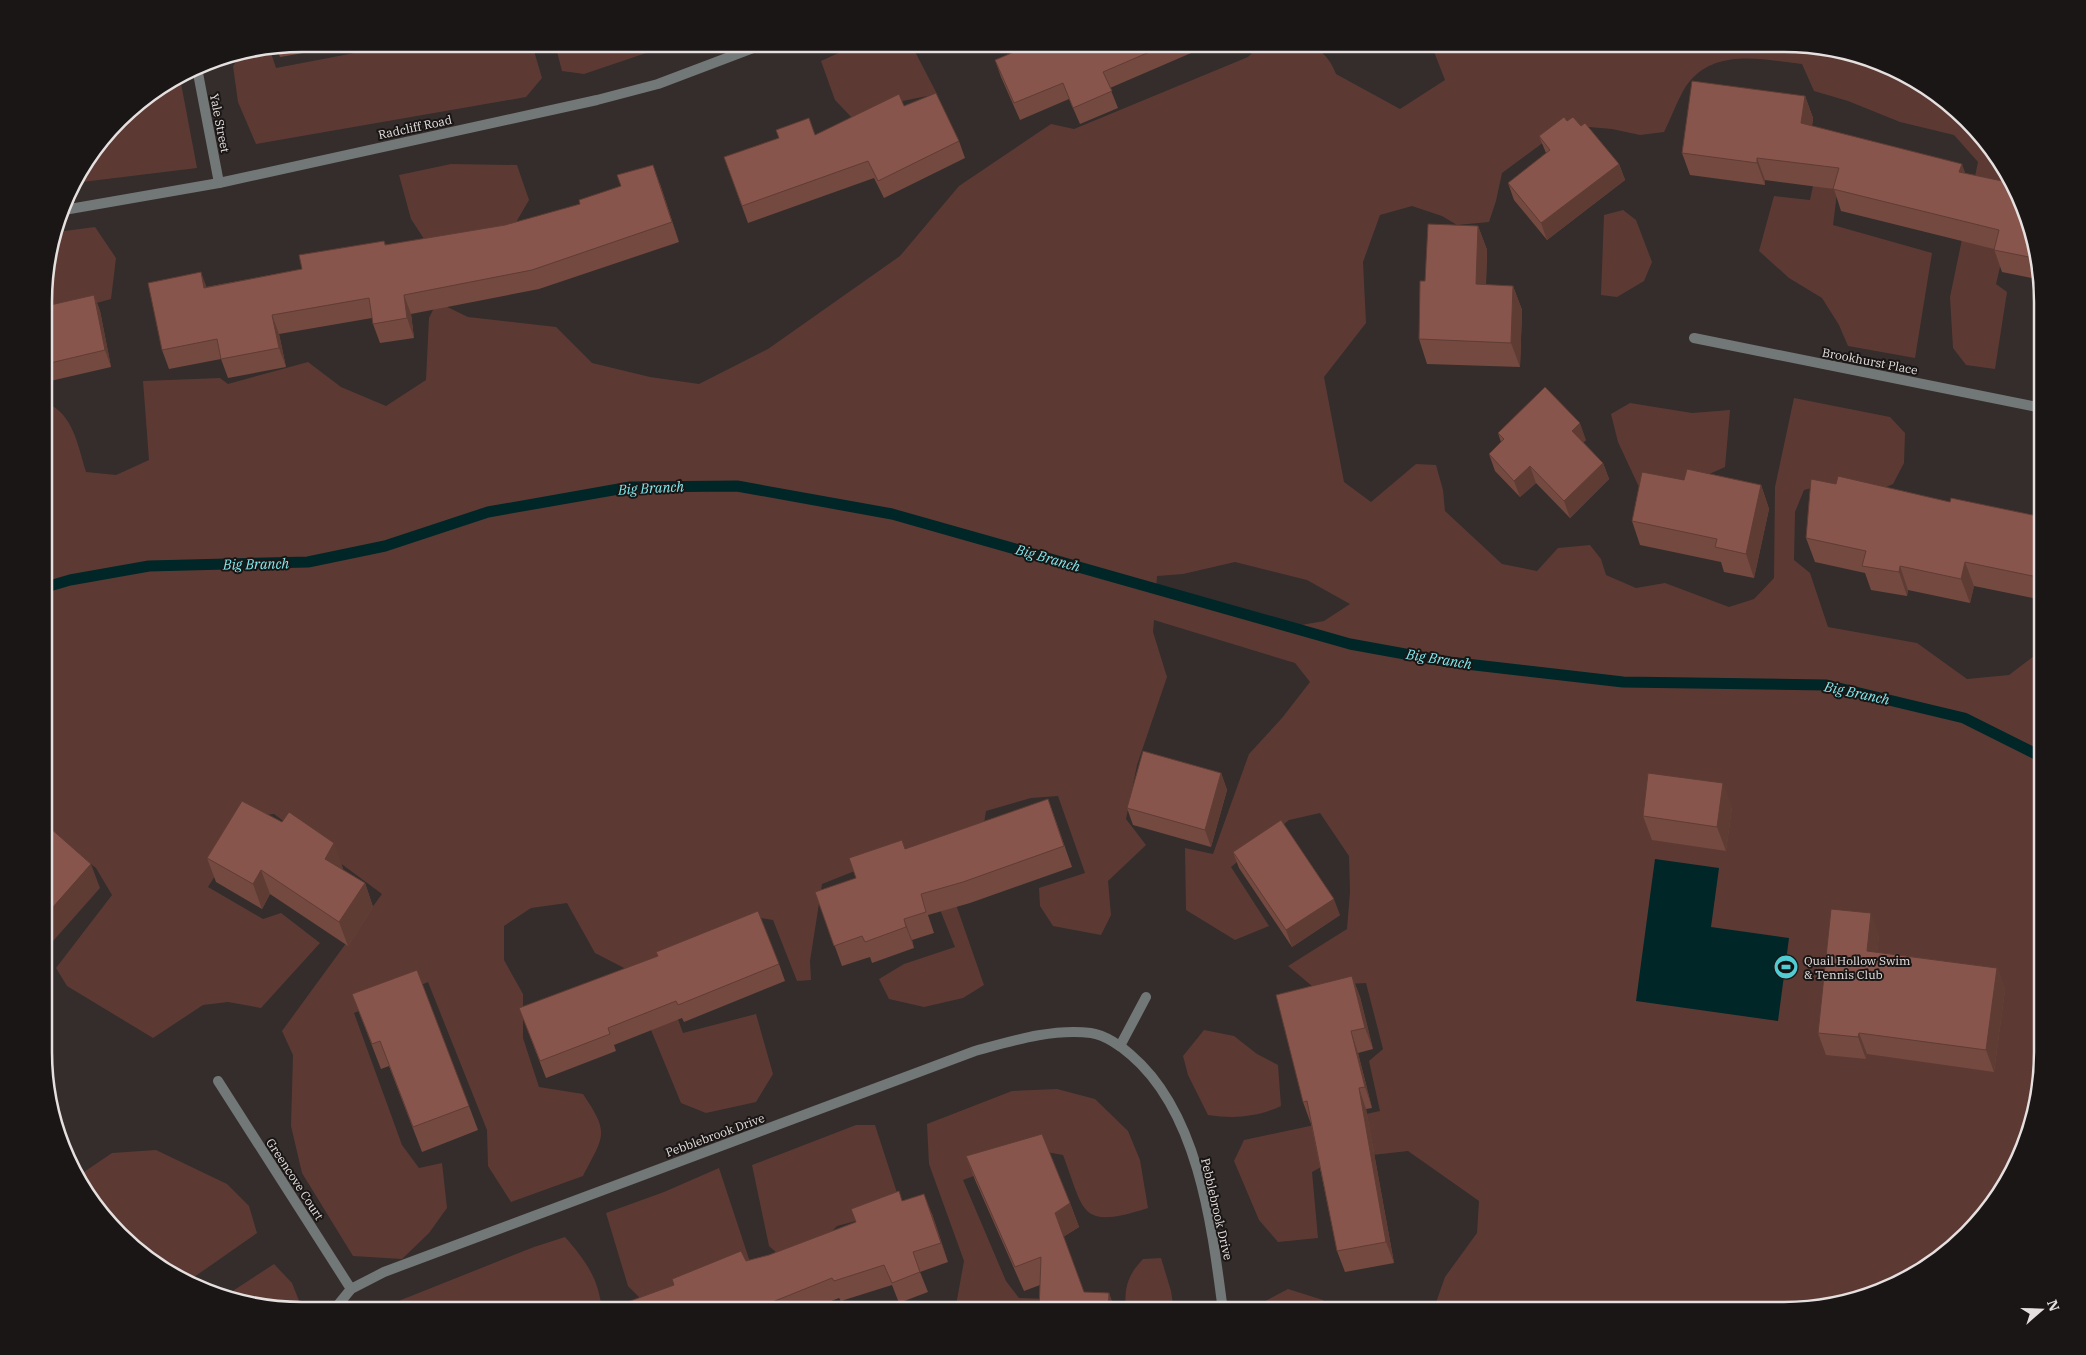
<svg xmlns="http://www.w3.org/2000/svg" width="2086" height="1355" font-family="'IBM Plex Serif',serif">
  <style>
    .green { fill: #5c3a33; fill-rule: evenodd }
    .water { fill: #002628 }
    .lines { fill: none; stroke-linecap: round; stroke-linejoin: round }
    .stream { stroke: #002628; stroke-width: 11 }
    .minor { stroke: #727777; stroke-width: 10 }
    .wall { fill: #744940 }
    .shaded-wall { fill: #5e3c34 }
    .building { fill: #87554b; stroke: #5e3c34 }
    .labels { text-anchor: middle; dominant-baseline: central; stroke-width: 4; stroke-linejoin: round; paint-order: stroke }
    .street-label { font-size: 12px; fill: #e5e0df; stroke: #1a1615 }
    .poi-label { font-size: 12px; fill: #e5e0df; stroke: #1a1615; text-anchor: start }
    .water-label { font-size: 14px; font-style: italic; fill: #81ecf0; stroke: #1a1615 }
    .rim { fill: none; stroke: #e5e0df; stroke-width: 2.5 }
  </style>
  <rect width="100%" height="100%" fill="#342d2b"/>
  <g class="green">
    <path d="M391,44H532L542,78L526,97L256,144L238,102L233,66L241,56L270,50L276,68L391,46Z"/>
    <path d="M555,44H661V48L584,74L562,71Z"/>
    <path d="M858,44H911L937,94L873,107L856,122L835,100L821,61Z"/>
    <path d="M1261,44C1295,44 1322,37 1336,74L1400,109L1445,80L1431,44H1784L1866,57L1927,88L1978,132L2008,173L2017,195L1996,284L2007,292L1995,369L1966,365L1953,348L1950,297L1978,162L1954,135L1900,122L1848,101L1814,91L1802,64C1765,60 1718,48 1690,81C1681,90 1671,119 1664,132L1640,135L1612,129L1578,126L1544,142L1502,173L1496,201L1489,222L1457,225L1442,216L1412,206L1380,215L1363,262L1366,323L1324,377L1344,482L1371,502L1416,464L1436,465L1443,490L1445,511L1502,564L1537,571L1558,548L1590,545L1601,559L1606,575L1636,588L1665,583L1729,607L1754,599L1774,578L1775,487L1794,398L1890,417L1905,433L1904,463L1893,484L1865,497L1827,484L1804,490L1795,512L1794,560L1810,573L1828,627L1917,643L1967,679L2009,675L2042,650V1069L2029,1135L1998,1196L1954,1247L1913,1277L1851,1302L1800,1311H1433L1445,1277L1477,1233L1479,1201L1408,1151L1336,1159L1312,1172L1318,1238L1278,1242L1259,1220L1234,1161L1244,1140L1380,1111L1369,1061L1383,1049L1366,983L1312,986L1288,966L1347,929L1350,892L1349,856L1320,813L1289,820L1231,867L1269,926L1235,940L1186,910L1185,848L1213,854L1249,754L1282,718L1310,682L1295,663L1154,620L1153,632L1167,677L1137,765L1126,819L1146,845L1108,881L1111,915L1101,935L1053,926L1040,906L1039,888L1085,873L1058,796L1031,798L986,811L982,835L936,847L984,985L963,998L924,1007L889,999L879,979L904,964L955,947L915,847L822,884L810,961L811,980L797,981L773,920L761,918L657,961L683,1033L756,1014L773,1074L756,1102L706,1113L681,1103L626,969L595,953L567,903L531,908L504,926V960L523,994V1038L539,1087L583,1094C610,1134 604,1135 583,1176L511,1202L488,1166L487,1130L428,982L354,1013L402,1145L419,1168L442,1163L447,1208L429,1233L402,1259L353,1256L302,1173L291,1126L293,1055L282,1031L382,894L274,814L253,816L208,887L263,919L281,913L320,943L261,1008L228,1002L203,1005L153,1038L67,986L56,968L112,895L96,868L58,838L46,854V403C73,413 78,446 86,472L116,475L149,460L143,381L220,378L228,384L308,362L341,387L386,406L426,380L429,318L437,302L468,317L556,327L592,363L650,377L699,384L768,349L900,256L959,186L1051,124L1074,129L1248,57ZM1235,562L1307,580L1350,604L1324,621L1290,627L1156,589L1157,576L1183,574Z"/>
    <path d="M180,78L197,168L74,183L132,108Z"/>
    <path d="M1822,143L1843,145L1833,225L1932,253L1915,358L1848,346L1839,325L1822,298L1789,278L1759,251L1774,196L1810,200Z"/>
    <path d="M451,164L517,165L529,200L515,224L430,248L411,219L399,175Z"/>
    <path d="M1623,210L1636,220L1652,262L1644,281L1617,297L1601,295L1604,215Z"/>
    <path d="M95,227L116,258L111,299L46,317V269L57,232Z"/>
    <path d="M1630,403L1692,413L1730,410L1725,467L1696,480L1663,478L1639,487L1618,442L1611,414Z"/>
    <path d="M1204,1030L1234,1036L1257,1054L1278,1065L1281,1106C1258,1117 1234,1119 1208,1115L1188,1075L1183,1056Z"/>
    <path d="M1057,1089L1095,1099L1128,1131L1140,1160L1148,1208C1079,1230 1085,1213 1063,1155L1041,1151L963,1180L1006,1281L1019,1298L1049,1299L1045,1311H955L964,1261L929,1164L927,1124L1012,1091Z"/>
    <path d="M856,1125H875L899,1199L882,1214L837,1226L818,1245L786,1261L769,1246L752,1165Z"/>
    <path d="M156,1150L227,1184L249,1206L257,1233L187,1282L159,1267L119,1235L82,1187L84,1172L112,1153Z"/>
    <path d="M719,1168L750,1262L690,1284L640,1298L628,1286L606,1213L664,1192Z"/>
    <path d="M565,1237C586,1261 599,1279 602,1311H555L546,1305L534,1311H385L401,1300L534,1247Z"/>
    <path d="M1161,1258L1171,1291L1174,1311H1126C1124,1288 1127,1276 1143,1259Z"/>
    <path d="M274,1264L292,1283L303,1311L222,1298Z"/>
    <path d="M1288,1289L1323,1300L1327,1311H1254V1307Z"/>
    <path d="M838,1305L854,1308L855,1311H819V1307Z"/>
  </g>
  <path class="water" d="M1655,859L1719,868L1711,927L1789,938L1778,1021L1636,1001Z"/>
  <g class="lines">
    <path class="stream" d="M46,587L70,580L149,566L308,562L385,546L488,512L630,487L737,486L892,514L1350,644L1449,662L1623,682L1826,685L1964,718L2042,757"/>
    <g class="minor">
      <path d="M197,68L219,183"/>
      <path d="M64,210L219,183L597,100L658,84L764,44"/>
      <path d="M1694,338L2042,408"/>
      <path d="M1120,1046L1146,997"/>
      <path d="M218,1081L351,1289"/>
      <path d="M333,1311L351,1289L384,1272L975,1051C1012,1041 1053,1028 1091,1033C1105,1035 1121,1046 1131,1055C1199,1113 1212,1227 1223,1311"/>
    </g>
  </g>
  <g class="wall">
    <path d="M302,44H357L280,57L277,49Z"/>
    <path d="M1033,44H1212L1110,88L1118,108L1080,124L1069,99L1020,120L1001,77L995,60Z"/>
    <path d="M1805,96L1813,118L1812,126L1965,173L2033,235L2041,280L2002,272L1994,249L1841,211L1834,189L1765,180V185L1690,175L1682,153Z"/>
    <path d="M904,106L959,141L965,158L884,198L874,178L748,223L724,157L815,135Z"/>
    <path d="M1567,121L1581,126L1619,164L1625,180L1547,240L1514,200L1508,183L1546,153L1539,136Z"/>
    <path d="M660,184L679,242L539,289L411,314L414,338L380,343L373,324L372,318L279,334L286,367L228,378L221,359L169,369L162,350L206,287L302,269L384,241L386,245L505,225Z"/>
    <path d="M1478,226L1487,250L1486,285L1513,286L1522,310L1520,367L1427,364L1419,339L1425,281Z"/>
    <path d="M94,295L100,311L111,367L46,382V306Z"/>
    <path d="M1498,433L1586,440L1583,442L1603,463L1609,479L1570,518L1536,483L1520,497L1495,471L1489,454L1501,442Z"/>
    <path d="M1684,480L1761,485L1769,509L1754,578L1724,572L1721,562L1640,545L1632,521Z"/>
    <path d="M1950,502L2042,517V600L1974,586L1970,603L1908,590L1907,596L1871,590L1865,573L1815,562L1806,538Z"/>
    <path d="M1221,773L1227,790L1211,847L1133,825L1127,808Z"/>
    <path d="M1048,799L1072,867L970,903L928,915L934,933L912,940L914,948L872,963L870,957L842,966L815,892L856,878L905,849Z"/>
    <path d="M1732,807L1726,851L1652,840L1643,816Z"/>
    <path d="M1233,852L1340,915L1292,947L1239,868Z"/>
    <path d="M207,858L343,868L342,869L365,883L373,907L348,946L270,894L262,909L216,882Z"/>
    <path d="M1879,935L1877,952L1997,968L2005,990L1994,1072L1867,1054L1866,1059L1826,1055L1818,1033Z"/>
    <path d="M779,964L785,981L684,1022L682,1018L614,1045L616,1051L546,1078L519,1008Z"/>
    <path d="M1352,976L1360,997L1373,1049L1358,1053L1372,1108L1366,1109L1394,1263L1345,1272L1337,1251L1311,1124L1303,1102Z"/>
    <path d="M352,994L469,1106L478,1130L422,1152L389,1066L381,1069Z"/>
    <path d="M966,1156L1070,1203L1079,1227L1063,1237L1084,1292L1109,1293L1115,1311H1039L1040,1285L1024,1291L975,1180Z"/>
    <path d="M902,1200L932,1214L948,1262L920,1272L928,1292L899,1303L892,1285L841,1301L839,1298L806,1311H603L746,1261L769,1255L856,1222Z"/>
  </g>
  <g class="shaded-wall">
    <path d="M1805,96L1813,118L1809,145L1801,123Z"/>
    <path d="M1757,158L1765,180V185L1757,163Z"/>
    <path d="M1619,164L1625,180L1547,240L1541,223Z"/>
    <path d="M1962,164L1970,186L1959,172Z"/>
    <path d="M653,165L660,184L679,242L672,222Z"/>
    <path d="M1478,226L1487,250L1485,309L1476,284Z"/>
    <path d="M2035,246L2036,249L2040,274L2034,258Z"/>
    <path d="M201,272L208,291L204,288Z"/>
    <path d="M1513,286L1522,310L1520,367L1511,343Z"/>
    <path d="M94,295L100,311L111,367L105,350Z"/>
    <path d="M404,295L411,314L414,338L407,318Z"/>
    <path d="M272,315L279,334L286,367L279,348Z"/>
    <path d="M1580,423L1586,440L1578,448L1572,431Z"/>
    <path d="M1603,463L1609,479L1570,518L1564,501Z"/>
    <path d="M1530,466L1536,483L1520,497L1514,481Z"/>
    <path d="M1761,485L1769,509L1754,578L1746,554Z"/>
    <path d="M1965,562L1974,586L1970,603L1961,579Z"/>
    <path d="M1900,566L1908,590L1907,596L1899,572Z"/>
    <path d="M1221,773L1227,790L1211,847L1205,830Z"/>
    <path d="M1723,783L1732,807L1726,851L1717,827Z"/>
    <path d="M334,843L343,868L334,883L325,859Z"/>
    <path d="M91,864L100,888L46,949V915Z"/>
    <path d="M261,870L270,894L262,909L253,884Z"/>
    <path d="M365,883L373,907L348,946L339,922Z"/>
    <path d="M1334,899L1340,915L1292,947L1286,930Z"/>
    <path d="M1871,913L1879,935L1875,972L1867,951Z"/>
    <path d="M904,919L912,940L914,948L906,927Z"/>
    <path d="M1997,968L2005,990L1994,1072L1986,1050Z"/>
    <path d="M1352,976L1360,997L1373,1049L1365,1028Z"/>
    <path d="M1351,1031L1358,1053L1372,1108L1365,1087Z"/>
    <path d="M1859,1033L1867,1054L1866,1059L1858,1037Z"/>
    <path d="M1359,1088L1366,1109L1394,1263L1386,1242Z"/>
    <path d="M924,1194L932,1214L948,1262L941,1243Z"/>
    <path d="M1070,1203L1079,1227L1063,1237L1055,1213Z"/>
    <path d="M1109,1293L1115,1311H1108Z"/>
  </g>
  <g class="building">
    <path d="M1033,44H1168L1103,72L1112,91L1073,108L1063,83L1014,103L995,60Z"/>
    <path d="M1692,81L1805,96L1801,123L1962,164L1959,172L2012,183L2033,235L2035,247L2034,258L1994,250L1999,230L1833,189L1839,168L1757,158V163L1682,153Z"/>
    <path d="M936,93L959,141L878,181L868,161L742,206L724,157L779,138L776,130L809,118L815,135L899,94L904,106Z"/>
    <path d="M1564,117L1567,121L1573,117L1581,126L1585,123L1619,164L1541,223L1508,183L1550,150L1539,136Z"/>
    <path d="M653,165L672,222L532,270L404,295L407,318L373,324L369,298L272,315L279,348L221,359L217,339L162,350L148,283L201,272L204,288L302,269L299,255L384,241L385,245L505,225L580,204L579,200L621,186L617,175Z"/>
    <path d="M1428,224L1478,226L1476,284L1513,286L1511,343L1419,339L1420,281H1425Z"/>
    <path d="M94,295L105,350L46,364V306Z"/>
    <path d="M1545,387L1580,423L1572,431L1603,463L1564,501L1530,466L1514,481L1489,454L1504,439L1498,433Z"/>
    <path d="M1687,469L1761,485L1746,554L1715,547L1717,539L1632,521L1642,472L1684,480Z"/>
    <path d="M1838,476L1950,502L1951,498L2042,517V578L1965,562L1961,579L1900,566L1899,572L1862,566L1866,551L1806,538L1811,479L1836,484Z"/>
    <path d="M1143,751L1221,773L1205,830L1127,808Z"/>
    <path d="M1648,773L1723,783L1717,827L1643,816Z"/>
    <path d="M1048,799L1064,846L963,882L921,894L926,912L904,919L906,927L865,942L862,936L834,946L815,892L856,878L849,858L902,840L905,849Z"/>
    <path d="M242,801L282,822L289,812L334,843L325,859L365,883L339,922L261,870L253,884L207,858Z"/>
    <path d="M1281,820L1334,899L1286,930L1233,852Z"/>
    <path d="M49,827L91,864L46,915V831Z"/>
    <path d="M1831,909L1871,913L1867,951L1997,968L1986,1050L1859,1033L1858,1037L1818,1033Z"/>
    <path d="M758,911L779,964L678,1005L676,1001L608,1028L610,1034L540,1061L519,1008L658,956L656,952Z"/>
    <path d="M417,970L469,1106L413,1127L380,1041L372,1044L352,994Z"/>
    <path d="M1352,976L1365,1028L1351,1031L1365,1087L1359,1088L1386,1242L1337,1251L1307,1101L1303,1102L1276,995Z"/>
    <path d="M1042,1134L1070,1203L1055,1213L1084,1292L1109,1293L1108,1311H1039L1041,1257L1015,1267L966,1156Z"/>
    <path d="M86,1187L92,1199L83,1188Z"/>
    <path d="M899,1191L902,1201L924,1194L941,1243L913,1252L920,1272L892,1283L884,1265L834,1281L832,1278L750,1311H603L674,1285L672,1279L741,1251L746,1261L769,1255L856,1222L851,1209Z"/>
    <path d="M1387,1309V1311H1360Z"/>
  </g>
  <defs>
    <symbol id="stadium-disc" viewBox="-11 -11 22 22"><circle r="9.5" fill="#51ccd2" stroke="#1a1615"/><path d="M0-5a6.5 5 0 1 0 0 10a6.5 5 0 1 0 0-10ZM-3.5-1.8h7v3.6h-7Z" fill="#111"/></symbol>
  </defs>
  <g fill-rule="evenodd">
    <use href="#stadium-disc" x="1772" y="953" width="28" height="28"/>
  </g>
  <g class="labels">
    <g class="street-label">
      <text transform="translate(220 123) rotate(79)">Yale Street</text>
      <text transform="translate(415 127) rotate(-12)">Radcliff Road</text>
      <text transform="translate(1870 361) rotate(11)">Brookhurst Place</text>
      <text transform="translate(715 1135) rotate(-20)">Pebblebrook Drive</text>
      <text transform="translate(295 1179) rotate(57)">Greencove Court</text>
      <text transform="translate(1217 1209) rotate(77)">Pebblebrook Drive</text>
    </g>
    <g class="poi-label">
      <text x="1804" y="960">Quail Hollow Swim<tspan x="1804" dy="14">&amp; Tennis Club</tspan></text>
    </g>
    <g class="water-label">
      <text transform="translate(651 488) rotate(-3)">Big Branch</text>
      <text transform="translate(1048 558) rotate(16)">Big Branch</text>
      <text transform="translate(256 564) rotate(-1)">Big Branch</text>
      <text transform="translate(1439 659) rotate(9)">Big Branch</text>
      <text transform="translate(1857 693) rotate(12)">Big Branch</text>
    </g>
  </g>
  <path d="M0 0H2086V1355H0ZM302 52H1784A250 250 0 0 1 2034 302V1052A250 250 0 0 1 1784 1302H302A250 250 0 0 1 52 1052V302A250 250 0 0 1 302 52Z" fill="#1a1615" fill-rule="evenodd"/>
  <path class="rim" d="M302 52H1784A250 250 0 0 1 2034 302V1052A250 250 0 0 1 1784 1302H302A250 250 0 0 1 52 1052V302A250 250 0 0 1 302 52Z"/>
  <g transform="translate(2041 1310) rotate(70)" stroke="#1a1615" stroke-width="4" paint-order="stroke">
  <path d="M0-4L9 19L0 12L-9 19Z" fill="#e5e0df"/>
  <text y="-8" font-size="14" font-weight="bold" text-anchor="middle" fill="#e5e0df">N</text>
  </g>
</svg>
